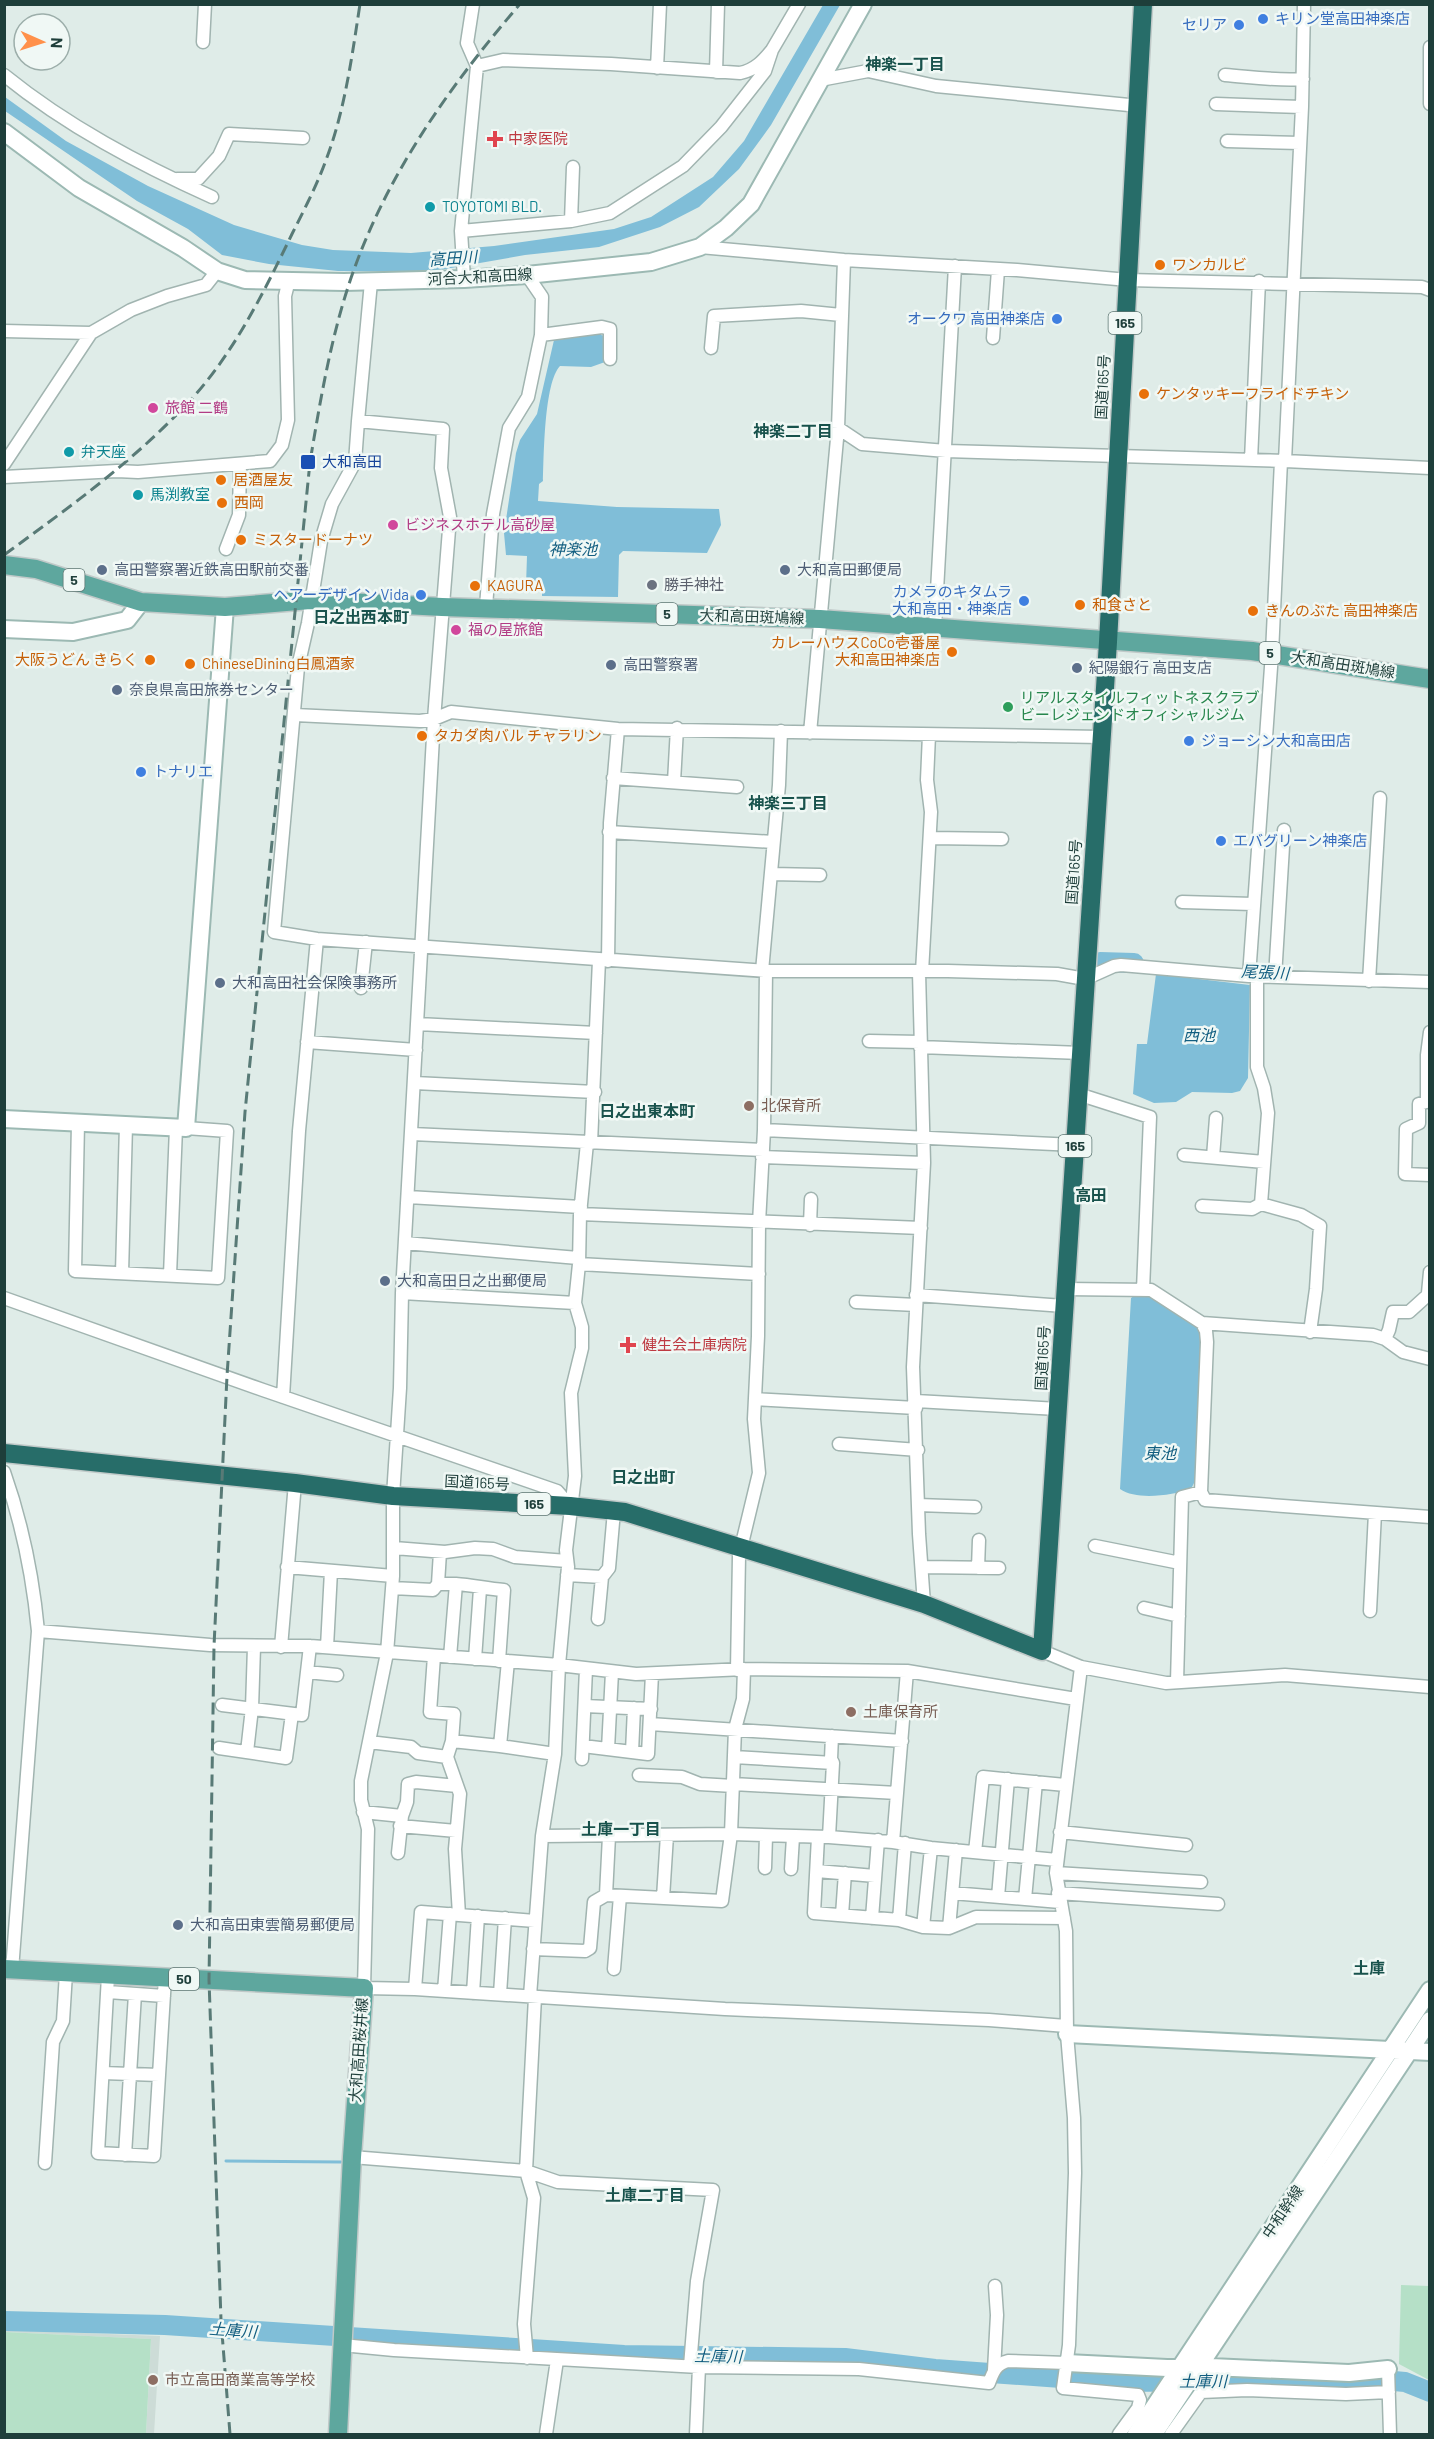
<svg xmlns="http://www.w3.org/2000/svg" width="1434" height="2439" font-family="Barlow,'Noto Sans JP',sans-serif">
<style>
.built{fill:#cddcd7}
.green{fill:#b5e0c7}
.water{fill:#80bed8}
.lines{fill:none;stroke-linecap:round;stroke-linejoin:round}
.stream{stroke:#80bed8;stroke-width:3}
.river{stroke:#80bed8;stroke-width:20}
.street-casing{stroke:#a1b4b0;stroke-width:15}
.secondary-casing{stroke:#9cb9b3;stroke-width:20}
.primary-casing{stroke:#c0c9c8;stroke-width:21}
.highway-casing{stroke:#c0c9c8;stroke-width:21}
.street{stroke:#fff;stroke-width:12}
.secondary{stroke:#fff;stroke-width:16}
.primary{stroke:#5ea79e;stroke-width:18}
.highway{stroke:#276d69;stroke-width:18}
.rail{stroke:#587a76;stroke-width:3;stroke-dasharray:12 6;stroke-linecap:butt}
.shop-dot{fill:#3f7fe0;stroke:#f0f8f5;stroke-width:2}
.health-dot{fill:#e0444e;stroke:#f0f8f5;stroke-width:2}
.culture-dot{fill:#0f9aa8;stroke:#f0f8f5;stroke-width:2}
.food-dot{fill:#e8710a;stroke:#f0f8f5;stroke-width:2}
.hotel-dot{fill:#d1479c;stroke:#f0f8f5;stroke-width:2}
.transit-dot{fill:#1a4fb4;stroke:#f0f8f5;stroke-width:2}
.service-dot{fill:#5c6f8a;stroke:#f0f8f5;stroke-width:2}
.worship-dot{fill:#6b7280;stroke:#f0f8f5;stroke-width:2}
.leisure-dot{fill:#2e9e5b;stroke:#f0f8f5;stroke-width:2}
.education-dot{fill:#8d6e63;stroke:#f0f8f5;stroke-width:2}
.labels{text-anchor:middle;stroke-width:5;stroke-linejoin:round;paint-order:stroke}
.shield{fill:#f0f8f5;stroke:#5d7672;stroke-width:1.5}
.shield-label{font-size:14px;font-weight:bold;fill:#1e3e3a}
.shop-label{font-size:15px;fill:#366cbe;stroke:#f0f8f5;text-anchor:start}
.health-label{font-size:15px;fill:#be3a42;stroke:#f0f8f5;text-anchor:start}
.culture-label{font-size:15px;fill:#0d838f;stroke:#f0f8f5;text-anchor:start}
.food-label{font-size:15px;fill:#c56008;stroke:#f0f8f5;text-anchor:start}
.street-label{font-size:15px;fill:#1e3e3a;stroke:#f0f8f5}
.hotel-label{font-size:15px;fill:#b23c85;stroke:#f0f8f5;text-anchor:start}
.transit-label{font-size:15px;fill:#164399;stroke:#f0f8f5;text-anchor:start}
.service-label{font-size:15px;fill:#4e5e75;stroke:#f0f8f5;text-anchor:start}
.worship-label{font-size:15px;fill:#5b616d;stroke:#f0f8f5;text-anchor:start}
.leisure-label{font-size:15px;fill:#27864d;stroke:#f0f8f5;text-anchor:start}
.education-label{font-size:15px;fill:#785e54;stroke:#f0f8f5;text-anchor:start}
.neighbourhood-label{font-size:16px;font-weight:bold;fill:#18524c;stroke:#f0f8f5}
.water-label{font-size:16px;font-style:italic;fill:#125e80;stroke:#f0f8f5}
</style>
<rect width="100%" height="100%" fill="#dfece8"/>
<path class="built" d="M5,2330L160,2336L154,2434H146L151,2339L5,2332Z"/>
<path class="green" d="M1401,2285L1429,2286V2380L1399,2364Z
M5,2332L151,2339L146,2434H5Z"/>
<path class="water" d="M823,5H840L771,125L739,169L699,207L660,227L599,247L525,255L428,272L338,271L269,264L222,255L188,229L137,201L5,111V97L66,141L148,186L234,225L302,245L333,250L411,253L494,246L614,229L651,217L713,177L744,141Z
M600,331L601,335L605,336V362L591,367L560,366C544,383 544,456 543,481L539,484L538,501L617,507L719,509L721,525L707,553L623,551L619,555L618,597L542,596V586L526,585L527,556L506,555L504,533L516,453L520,440L537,414L554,340L558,336Z
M1156,974L1250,985L1248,1078L1240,1091L1232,1093L1192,1092L1176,1102L1154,1103L1133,1094L1137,1044H1147Z
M1138,1293L1151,1294L1197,1326L1202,1336L1198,1475L1191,1489C1173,1495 1137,1501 1120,1489L1131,1298Z"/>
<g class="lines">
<path class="stream" d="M226,2161L341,2162"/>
<path class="river" d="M1100,962L1134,963
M4,2321L165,2325L624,2355L845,2358L935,2369L1116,2382L1383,2380L1405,2382L1430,2392"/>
<g class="street-casing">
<path id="street" d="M473,4L467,43L477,66
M203,42L205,4
M1430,47V104
M657,68L660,4
M716,72L718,4
M4,75C67,126 139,164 212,197
M1225,75C1251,77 1277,81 1303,79
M820,80L868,71L936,86L1139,106
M1216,104L1302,107
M1227,141L1300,143
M177,179H198L219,156L229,134L303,138
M571,221L573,167
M461,231L571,221L610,213L683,166L721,127L765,71L772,50L799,4
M700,247L844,260L1017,270L1128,280L1422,287L1430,290
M527,275L542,297L541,335
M464,279L461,231L477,66L503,60L611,64L740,73C755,70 763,61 772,50
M4,331L91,333
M993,338L998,270
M711,348L714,316L801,311L841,315
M358,421L371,282
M838,428L862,444L946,451L1285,461L1430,468
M1251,460L1259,281
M1285,461L1302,107L1304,4
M4,464L91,333L131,310L167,296L206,285L217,271
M4,477L117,471L138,472L270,461L282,445L288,420L285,296L289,280
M226,549L239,515L240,465
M486,607L493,514L509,428L528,397L541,335L602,327L610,329V359
M935,627L955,266
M295,715L420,721L434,719L451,712L618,729L1101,737
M810,733L838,428L844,260
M613,778L737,787
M674,782L677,728
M609,832L773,842
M930,838L1002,839
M771,874L820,875
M1182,902L1253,904
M608,961L610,823L618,729
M762,971L779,785L781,731
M919,972L924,1163L913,1367L919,1534L924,1604
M922,972L931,812L927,780L929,735
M1249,976L1272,653L1281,461
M1257,976V1067L1264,1088L1268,1113L1261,1204L1301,1215L1320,1226L1316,1289L1310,1332
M1275,977L1284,830
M1369,981L1380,798
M361,988L366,942
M418,1024L596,1033
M869,1041L920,1042
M307,1042L416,1050
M920,1047L1081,1053
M415,1083L595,1092
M1078,1094L1150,1117L1143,1290
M1430,1101L1419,1104V1123L1406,1129L1405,1174L1430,1175
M1427,1102V1055L1430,1032
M78,1123L75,1271L218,1278L227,1131L186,1128
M764,1130L1075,1145
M412,1134L763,1150
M591,1143L599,960
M1184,1155L1264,1162
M762,1157L924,1163
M1213,1157L1216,1118
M408,1197L581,1207
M1202,1206L1252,1209L1261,1204
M580,1214L921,1228
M810,1225L811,1199
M405,1243L578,1258
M579,1264L759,1274
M122,1273L126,1125
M170,1275L176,1128
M1065,1289L1151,1290L1202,1323L1206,1331L1207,1342L1201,1492L1205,1500L1430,1517
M402,1293L575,1303
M1428,1293L1430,1272
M916,1295L1064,1306
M4,1298L263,1390L557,1491L570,1506
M856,1302L916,1305
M1202,1323L1373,1335L1385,1339L1403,1352L1430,1359
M1385,1339L1389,1330L1393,1312H1409L1430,1293
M283,1397L299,1131L317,939
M755,1399L916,1408
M916,1401L1058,1409
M839,1444L918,1450
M4,1472C22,1523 33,1578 38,1631L12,1970
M918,1505L975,1507
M1095,1546L1180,1563
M394,1548L445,1552L475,1548L493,1549L515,1557L567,1561
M287,1567L393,1576
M922,1567L999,1568
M978,1568L979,1540
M567,1575L602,1577L609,1568L614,1511
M438,1584L440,1552
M392,1588L433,1590L438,1584H456
M1144,1608L1179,1616
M1370,1611L1375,1513
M598,1619L602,1577
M38,1631L210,1645L310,1646L559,1665L636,1674L744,1669L907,1671L1076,1699
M281,1647L295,1483
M327,1647L331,1571
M1042,1651L1081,1667L1166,1683L1285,1675L1430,1687
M434,1656L430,1712L454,1714L452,1741L447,1757L460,1794L455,1849L459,1915
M450,1657L456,1584C473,1585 487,1589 504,1590L499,1661
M475,1659L480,1589
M1081,1667L1056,1873L1066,1931L1067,2034L1074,2118L1075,2173L1069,2345L1063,2388L1138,2395L1140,2400L1138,2408L1119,2434
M737,1670L739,1556L759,1473L754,1419L758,1336L759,1223L764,1130L766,971
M307,1672L337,1675
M1177,1682L1182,1497L1201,1492
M222,1705L302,1715L310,1646
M585,1706L651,1709
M650,1724L902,1741
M452,1741L500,1746L508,1661
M369,1742L411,1747L418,1753L447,1757
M500,1746L555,1754
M583,1746L648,1754L652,1674
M219,1748L286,1758L292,1714
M608,1749L612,1672
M247,1752L252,1708L254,1647
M632,1752L634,1708
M734,1757L833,1763
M582,1759L586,1669
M639,1775L682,1777L700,1784L733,1786
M733,1784L897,1793
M363,1812L402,1816L398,1853
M402,1816L407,1802L408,1784L416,1782L457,1786
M400,1826L456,1831
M1060,1832L1186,1845
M542,1836L731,1834L829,1837L893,1842L931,1848L1057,1860
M818,1837L814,1913L899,1920L923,1927L949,1928L976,1917L1064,1918
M829,1837L833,1763L831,1759L832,1736
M893,1842L907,1671
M975,1852L983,1777L1065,1785
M765,1868L766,1836
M791,1869L793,1837
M817,1871L875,1876
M1056,1873L1201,1882
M952,1893L1060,1902
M1058,1893L1218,1904
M606,1895L609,1836
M998,1897L1008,1779
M663,1898L667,1835
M1025,1899L1036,1782
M842,1915L845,1873
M872,1918L878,1840
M899,1920L905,1843
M923,1927L931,1848
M949,1928L956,1850
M533,1949L585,1951L590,1948L594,1902L606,1895L722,1901L731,1834L735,1729L743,1699L744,1669
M614,1969L620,1896
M108,1976L98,2153L154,2156L165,1978
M415,1989L421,1912L535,1921
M444,1991L450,1914
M108,1992L164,1996
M473,1993L478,1916
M500,1994L505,1918
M530,1996L542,1836L555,1754L559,1665L568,1567L566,1550L575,1476L571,1393L582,1348V1327L575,1303L579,1264L580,1214L587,1143
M1066,2026L989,2020L725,2009L415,1989L364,1988L368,1829L361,1800V1781L387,1653L393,1576V1496L400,1388L402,1293L434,719L450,517L441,468L443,429L358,421L355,462L332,504L321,541L308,623L298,667L274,932L317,939L766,971H948L1057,974L1085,979L1114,966L1121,965L1249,976L1430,982
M103,2073L159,2075
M125,2155L135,1994
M352,2157L526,2171L558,2182L713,2190L697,2281L690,2366
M45,2163L53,2042L63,2021L66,1973
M342,2345L394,2350L699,2367L859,2369L989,2383C993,2372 996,2364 1008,2361L1067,2363
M527,2358L524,2324L534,2198L526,2171L535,1997
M1388,2369L1390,2434
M994,2370L997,2315L995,2286
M546,2434L557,2360
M696,2434L699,2367
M1171,2434L1201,2392L1247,2390L1346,2394L1389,2392"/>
</g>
<g class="secondary-casing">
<path id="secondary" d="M4,132L79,188L183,248L217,271L245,280L344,282L464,279L527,275L651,262L700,247L726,228L751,204L863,4
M4,629L73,632L127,620L141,602
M4,1119L186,1128L225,607
M1067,2034L1430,2052
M1067,2363L1167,2368L1211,2367L1349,2373L1388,2369
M1136,2434L1430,1990
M1154,2434L1430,2020"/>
</g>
<g class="primary-casing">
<path id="primary" d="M4,565L36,569L141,602L225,607L310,600L442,607L820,619L1252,651L1430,679
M4,1969L364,1988L352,2157L338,2434"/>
</g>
<g class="highway-casing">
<path id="highway" d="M4,1453L295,1483L393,1496L570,1506L625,1512L924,1604L1042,1651L1108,642L1143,4"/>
</g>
<use href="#street" class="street"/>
<use href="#secondary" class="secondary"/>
<use href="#primary" class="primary"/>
<use href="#highway" class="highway"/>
<path class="rail" d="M4,555C71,506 130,464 187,404C233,355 263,294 292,234C304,210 317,185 326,160C345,110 352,56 360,4
M230,2434L221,2320L209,1980L214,1646L227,1376L245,1112L310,462C320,402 330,342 349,284C384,178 448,88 520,4"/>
</g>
<g class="shop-dot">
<circle cx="1263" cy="19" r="6"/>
<circle cx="1239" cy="25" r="6"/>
<circle cx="1057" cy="319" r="6"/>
<circle cx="421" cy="595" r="6"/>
<circle cx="1024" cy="601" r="6"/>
<circle cx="1189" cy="741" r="6"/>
<circle cx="141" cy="772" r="6"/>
<circle cx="1221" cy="841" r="6"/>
</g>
<g class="health-dot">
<path d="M492 130h6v6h6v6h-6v6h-6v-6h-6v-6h6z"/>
<path d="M625 1336h6v6h6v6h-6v6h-6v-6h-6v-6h6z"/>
</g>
<g class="culture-dot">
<circle cx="430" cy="207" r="6"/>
<circle cx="69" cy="452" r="6"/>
<circle cx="138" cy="495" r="6"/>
</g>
<g class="food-dot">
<circle cx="1160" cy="265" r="6"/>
<circle cx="1144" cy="394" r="6"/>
<circle cx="221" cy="480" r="6"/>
<circle cx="222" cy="503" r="6"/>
<circle cx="241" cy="540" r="6"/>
<circle cx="475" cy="586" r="6"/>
<circle cx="1080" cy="605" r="6"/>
<circle cx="1253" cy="611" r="6"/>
<circle cx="952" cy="652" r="6"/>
<circle cx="150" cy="660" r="6"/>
<circle cx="190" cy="664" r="6"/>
<circle cx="422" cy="736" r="6"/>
</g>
<g class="hotel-dot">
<circle cx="153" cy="408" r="6"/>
<circle cx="393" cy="525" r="6"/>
<circle cx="456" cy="630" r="6"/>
</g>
<rect class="transit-dot" x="300" y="454" width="16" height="16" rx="3"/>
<g class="service-dot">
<circle cx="102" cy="570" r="6"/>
<circle cx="785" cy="570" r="6"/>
<circle cx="611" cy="665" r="6"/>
<circle cx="1077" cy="668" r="6"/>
<circle cx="117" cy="690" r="6"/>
<circle cx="220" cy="983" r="6"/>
<circle cx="385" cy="1281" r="6"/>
<circle cx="178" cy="1925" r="6"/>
</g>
<circle class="worship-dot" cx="652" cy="585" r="6"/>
<circle class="leisure-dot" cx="1008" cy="707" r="6"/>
<g class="education-dot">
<circle cx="749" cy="1106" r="6"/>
<circle cx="851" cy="1712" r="6"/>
<circle cx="153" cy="2380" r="6"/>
</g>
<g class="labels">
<g class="shield">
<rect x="1108.5" y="312" width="33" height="22" rx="4.5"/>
<rect x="63.5" y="569" width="21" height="22" rx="4.5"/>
<rect x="656.5" y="603" width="21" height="22" rx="4.5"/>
<rect x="1259.5" y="642" width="21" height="22" rx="4.5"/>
<rect x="1058.5" y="1135" width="33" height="22" rx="4.5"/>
<rect x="517.5" y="1493" width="33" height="22" rx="4.5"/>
<rect x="169" y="1968" width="30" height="22" rx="4.5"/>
</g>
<g class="shield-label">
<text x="1125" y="328">165</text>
<text x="74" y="585">5</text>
<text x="667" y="619">5</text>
<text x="1270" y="658">5</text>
<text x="1075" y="1151">165</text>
<text x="534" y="1509">165</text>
<text x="184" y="1984">50</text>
</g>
<g class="shop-label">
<text x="1275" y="24">キリン堂高田神楽店</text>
<text x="1227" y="30" text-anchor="end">セリア</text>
<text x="1045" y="324" text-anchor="end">オークワ 高田神楽店</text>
<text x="1012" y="597" text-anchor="end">カメラのキタムラ<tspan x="1012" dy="17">大和高田・神楽店</tspan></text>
<text x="409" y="600" text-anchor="end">ヘアーデザイン Vida</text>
<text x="1201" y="746">ジョーシン大和高田店</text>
<text x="153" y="777">トナリエ</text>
<text x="1233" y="846">エバグリーン神楽店</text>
</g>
<g class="health-label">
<text x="508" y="144">中家医院</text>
<text x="642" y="1350">健生会土庫病院</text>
</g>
<g class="culture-label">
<text x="442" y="212">TOYOTOMI BLD.</text>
<text x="81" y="457">弁天座</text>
<text x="150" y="500">馬渕教室</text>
</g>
<g class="food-label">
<text x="1172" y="270">ワンカルビ</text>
<text x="1156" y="399">ケンタッキーフライドチキン</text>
<text x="233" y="485">居酒屋友</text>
<text x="234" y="508">西岡</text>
<text x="253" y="545">ミスタードーナツ</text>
<text x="487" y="591">KAGURA</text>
<text x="1092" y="610">和食さと</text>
<text x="1265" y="616">きんのぶた 高田神楽店</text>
<text x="940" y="648" text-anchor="end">カレーハウスCoCo壱番屋<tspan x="940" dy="17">大和高田神楽店</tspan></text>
<text x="138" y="665" text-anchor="end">大阪うどん きらく</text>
<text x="202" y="669">ChineseDining白鳳酒家</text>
<text x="434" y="741">タカダ肉バル チャラリン</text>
</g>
<g class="street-label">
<text transform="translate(480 277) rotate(-3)" y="5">河合大和高田線</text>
<text transform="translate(1103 387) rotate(-87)" y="5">国道165号</text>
<text transform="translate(752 617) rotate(2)" y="5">大和高田斑鳩線</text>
<text transform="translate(1343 665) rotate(9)" y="5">大和高田斑鳩線</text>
<text transform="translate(1074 872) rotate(-86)" y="5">国道165号</text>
<text transform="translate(1043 1358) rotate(-87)" y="5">国道165号</text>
<text transform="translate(477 1483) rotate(3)" y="5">国道165号</text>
<text transform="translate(359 2050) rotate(-86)" y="5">大和高田桜井線</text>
<text transform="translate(1283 2212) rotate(-56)" y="5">中和幹線</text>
</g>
<g class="hotel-label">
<text x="165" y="413">旅館 二鶴</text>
<text x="405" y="530">ビジネスホテル高砂屋</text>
<text x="468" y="635">福の屋旅館</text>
</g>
<g class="transit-label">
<text x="322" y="467">大和高田</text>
</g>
<g class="service-label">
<text x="114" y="575">高田警察署近鉄高田駅前交番</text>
<text x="797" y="575">大和高田郵便局</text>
<text x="623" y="670">高田警察署</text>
<text x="1089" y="673">紀陽銀行 高田支店</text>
<text x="129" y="695">奈良県高田旅券センター</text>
<text x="232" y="988">大和高田社会保険事務所</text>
<text x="397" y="1286">大和高田日之出郵便局</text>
<text x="190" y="1930">大和高田東雲簡易郵便局</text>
</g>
<g class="worship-label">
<text x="664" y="590">勝手神社</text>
</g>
<g class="leisure-label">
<text x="1020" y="703">リアルスタイルフィットネスクラブ<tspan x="1020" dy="17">ビーレジェンドオフィシャルジム</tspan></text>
</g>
<g class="education-label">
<text x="761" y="1111">北保育所</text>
<text x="863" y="1717">土庫保育所</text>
<text x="165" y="2385">市立高田商業高等学校</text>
</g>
<g class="neighbourhood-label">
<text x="905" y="70">神楽一丁目</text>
<text x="793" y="437">神楽二丁目</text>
<text x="361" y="623">日之出西本町</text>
<text x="788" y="809">神楽三丁目</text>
<text x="647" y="1117">日之出東本町</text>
<text x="1091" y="1201">高田</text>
<text x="643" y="1483">日之出町</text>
<text x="621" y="1835">土庫一丁目</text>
<text x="1369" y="1974">土庫</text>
<text x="645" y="2201">土庫二丁目</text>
</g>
<g class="water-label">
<text transform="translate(453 258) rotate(-4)" y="6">高田川</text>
<text x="573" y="555">神楽池</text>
<text transform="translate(1265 972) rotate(3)" y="6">尾張川</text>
<text x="1199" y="1041">西池</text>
<text x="1160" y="1459">東池</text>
<text transform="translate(233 2330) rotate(4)" y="6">土庫川</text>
<text transform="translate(718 2356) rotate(1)" y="6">土庫川</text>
<text x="1203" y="2387">土庫川</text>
</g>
</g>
<rect width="1434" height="2439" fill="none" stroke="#1e3e3a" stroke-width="12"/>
<g transform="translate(42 42) rotate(93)"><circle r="28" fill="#f0f8f5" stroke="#9caeaa" stroke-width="1.5"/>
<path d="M0-4.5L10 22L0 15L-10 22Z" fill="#ff904a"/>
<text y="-9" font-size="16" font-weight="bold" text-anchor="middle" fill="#1e3e3a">N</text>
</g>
</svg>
